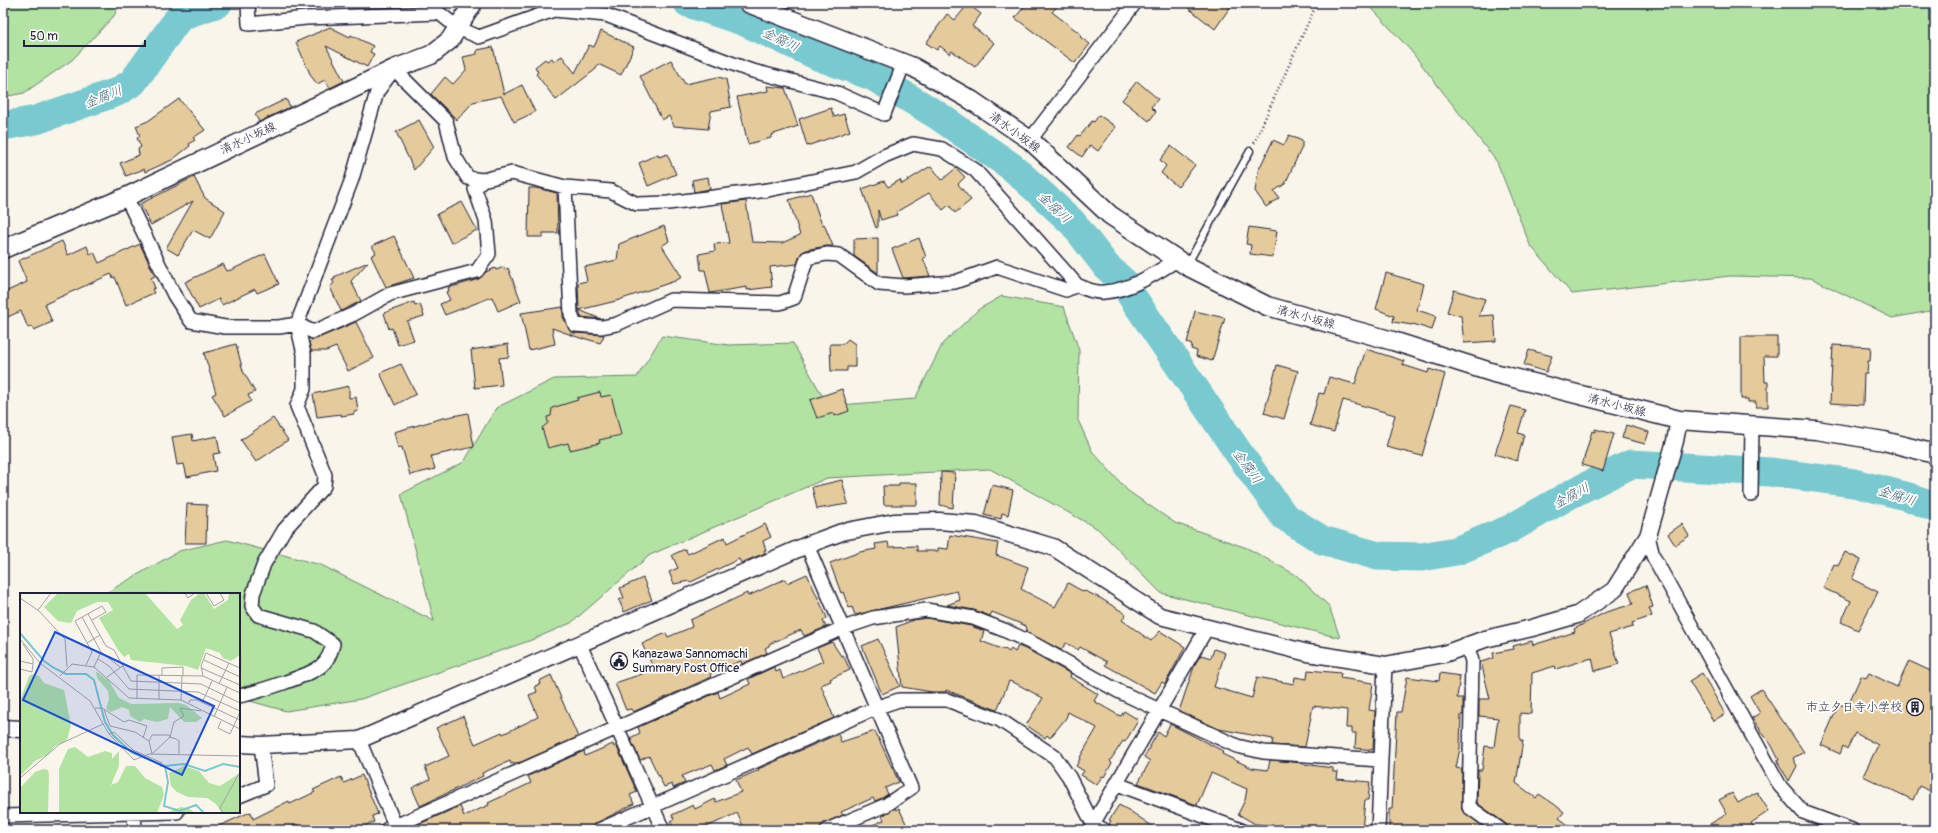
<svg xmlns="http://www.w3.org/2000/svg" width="1938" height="833" font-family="Pangolin,'Klee One',sans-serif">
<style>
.green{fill:#b2e3a3;stroke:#6a826f}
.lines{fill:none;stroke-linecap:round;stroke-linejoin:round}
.stream{stroke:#568694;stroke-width:5}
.river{stroke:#78c9d0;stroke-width:29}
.building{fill:#e5cb9b;stroke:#22223b}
.service-casing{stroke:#22223b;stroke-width:9}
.minor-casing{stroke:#22223b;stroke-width:16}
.tertiary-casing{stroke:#22223b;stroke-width:19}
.secondary-casing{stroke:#22223b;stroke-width:21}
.path{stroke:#22223b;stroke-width:2.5;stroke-dasharray:1 3;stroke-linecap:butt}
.service{stroke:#fff;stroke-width:6}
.minor{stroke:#fff;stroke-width:13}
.tertiary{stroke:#fff;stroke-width:16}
.secondary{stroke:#fff;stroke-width:18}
.labels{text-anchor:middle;stroke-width:3.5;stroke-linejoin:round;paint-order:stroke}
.street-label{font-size:12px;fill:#22223b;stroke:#fff}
.poi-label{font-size:12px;fill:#22223b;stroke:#fff;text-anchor:start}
.water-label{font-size:13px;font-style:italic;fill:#405c6f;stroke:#fff}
.inset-river{fill:none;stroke:#78c9d0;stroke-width:2}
.inset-road{fill:none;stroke:#a4a1a5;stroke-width:1}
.view{fill:#1d4ed8;fill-opacity:0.15;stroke:#1d4ed8;stroke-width:2}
.inset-edge{fill:none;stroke:#22223b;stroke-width:2}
</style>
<rect width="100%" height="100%" fill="#faf5eb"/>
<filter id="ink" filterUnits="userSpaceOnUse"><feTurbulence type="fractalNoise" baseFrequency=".025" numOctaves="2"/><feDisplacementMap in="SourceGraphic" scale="8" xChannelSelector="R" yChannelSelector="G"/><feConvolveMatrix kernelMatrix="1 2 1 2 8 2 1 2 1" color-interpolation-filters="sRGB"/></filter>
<g filter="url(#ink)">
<path class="green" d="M3,3H120L114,16L72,60L24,93L3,97Z
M1367,3H1935V310L1892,318L1811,278L1730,276L1572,294L1530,245L1497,162L1411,51Z
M1002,296L1064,307L1079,350L1078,420L1092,451L1128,491L1175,523L1247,548L1296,575L1329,606L1340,638L1161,593L1098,529L990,469L827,478L650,555L571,623L529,641L361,699L286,711L239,698V594H104L179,551L227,540L321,565L434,621L401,494L464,462L496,408L554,379L637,377L662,336L729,345L793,343L828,406L915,399L943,343L979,309Z"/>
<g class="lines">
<path class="stream" d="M213,4L214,3"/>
<path class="river" d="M688,3L745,22L820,57L874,77L937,115L1012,167L1072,222L1106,266L1127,285L1131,295L1240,455L1284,516L1322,540L1378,556L1421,557L1456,551L1510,529L1571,494L1631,464L1770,472L1854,483L1909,497L1935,508
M3,126L36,120L117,92L133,82L180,16L218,3"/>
</g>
<path class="building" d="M1027,3H1060L1052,12L1082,35L1080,37L1090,44L1075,63L1015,18Z
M1182,3H1233L1215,29Z
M968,4L981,14L972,26L994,43L975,67L952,51L950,54L940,46L937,50L926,43L947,14L955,20Z
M330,27L350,37L351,35L373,46L370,52L374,54L367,67L326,46L344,81L330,88L325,80L317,84L311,76L296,42Z
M601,31L634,47L621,75L598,64L596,69L556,100L536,74L538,72L535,67L545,59L547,61L552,58L554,61L562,56L575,73L589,45L594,47Z
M493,47L504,94L522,85L535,112L514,122L501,96L473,102L457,120L431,94L445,77L453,84L466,70L463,57L477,54V50Z
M671,60L685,84L718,77L726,79L731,107L711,111L708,129L674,126L669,116L662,120L640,76Z
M1137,81L1158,99L1151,107L1156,112L1149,121L1122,100Z
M767,86L785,88L798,126L771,135V138L748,144L737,97L768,91Z
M179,99L205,130L193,138L195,140L189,144L190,146L172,160L145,172L144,169L126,176L120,163L139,155L138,149L141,147L137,138L140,136L136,126L148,121Z
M286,99L290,107L259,122L255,114Z
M831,108L834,117L844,114L850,131L807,146L799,119Z
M1099,115L1116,127L1098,151L1090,145L1082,157L1069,147L1078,135L1080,136L1092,121L1094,122Z
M419,120L434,147L414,170L396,132Z
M1289,135L1302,141V147L1285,184L1274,191L1279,198L1266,207L1255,191L1258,171L1273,140L1284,145Z
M1171,146L1195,165L1178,187L1161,173L1166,166L1160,160Z
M658,154L659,157L667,154L676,174L648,186L639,163Z
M929,167L930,168L932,167L942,180L956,168L965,177L958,184L971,200L955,213L949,205L943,210L929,193L896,212L897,215L881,220L878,210V227L876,228L862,189L884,181L888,187L900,180L902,184Z
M194,177L205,198L225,211L210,239L193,230L178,255L166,248L193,201L151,225L140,204Z
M708,177L710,189L694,192L692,180Z
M529,188H536L557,193L558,233H543V237H528Z
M811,193L822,225L824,224L833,246H826L805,250L800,255L797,264L770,267L772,287L747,290V287L710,293L705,270H701L699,254L715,251L714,244L729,243L722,204L746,201L752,242L782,243L800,235L789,200Z
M462,202L477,230L451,243L437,214Z
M664,226L669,241L662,246L682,277L675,281L616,301L579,310L578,283L587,281L584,267L617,260L619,244Z
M1249,227L1277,231L1273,257L1250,254L1251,245L1246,244Z
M394,236L414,278L386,287L371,256L376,253L372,246Z
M878,238V273L854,256V239Z
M919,238L926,257L923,258L930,276L903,278L892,249Z
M62,241L68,255L87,246L90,254L94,252L99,263L140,244L155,276L151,278L155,288L152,289L154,293L126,305L115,277L113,278L111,274L45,304L52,322L34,330L32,326L28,328L21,311L3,319V293L27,282L18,261Z
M265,254L279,284L257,293L255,289L222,305L219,299L199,309L185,282L223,264L227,271L231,270Z
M368,262L351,281L361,301L341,311L330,287L334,283L332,280L335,279L334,277Z
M504,267L505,270L508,268L521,301L498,311L492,297L445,315L440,304L450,300L446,292L449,291L448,288L479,279L486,272L495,268L496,270Z
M1386,273L1424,284L1417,310L1436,316L1432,330L1413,324L1412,325L1393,322L1394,316L1376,309Z
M1454,290L1485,299L1479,316L1494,315L1496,341L1464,343L1461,316L1447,312Z
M414,302L415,306L420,304L424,316L407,321L414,340L398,345L392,328L389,329L384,313Z
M563,307V317L570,331L574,333L604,335L602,340L600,343L583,338V339L552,328L555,344L529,350L521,313Z
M579,310L601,319L581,317Z
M1195,311L1225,318L1212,361L1196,356L1197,351L1191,349L1192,345L1187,343Z
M356,322L374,358L348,371L336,347L326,351H311L309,342Z
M1741,337H1777V356H1764L1765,382H1768V407H1756V402H1748V399H1741Z
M848,339L855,344V367H847V371H831L830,344H843Z
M236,344L243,371L255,392L248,395L251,401L225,416L212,395L216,393L204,353Z
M508,344L509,357L499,358L502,385L475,388L471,350Z
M1833,345L1871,347L1870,361H1868L1867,374H1864L1863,405L1830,403Z
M1366,349L1404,361L1403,365L1428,373L1429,369L1445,374L1422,456L1386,447L1395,415L1343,400L1334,432L1310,425L1319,393L1324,394L1329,377L1355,384Z
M1529,350L1552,356L1546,372L1524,365Z
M401,364L416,394L395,405L380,373Z
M1277,365L1298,371L1284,419L1264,413Z
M349,386V398L356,397L358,411L354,412V414L341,416V414L317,417L313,394Z
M842,389L849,411L835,416L834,413L817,418L810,400Z
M600,392L601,397L611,395L621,435L599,440L600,443L570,450L568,443L548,448L542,428L548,423L547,417L551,416L552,408L578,400L577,398Z
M1511,406L1525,410L1518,433L1524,435L1517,461L1495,454Z
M468,413L474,447L431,456L435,469L410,475L402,447L398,448L394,432L443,418Z
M273,418L288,440L256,462L241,440Z
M1626,425L1649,432L1645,444L1622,438Z
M1595,429L1614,434L1603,471L1582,465L1592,431L1595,432Z
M192,434L193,441L217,436L220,453L213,454L216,471L187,477L184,464L177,465L172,437Z
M941,472L955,473L953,508L940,505Z
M842,480L848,504L817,509L812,487Z
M899,483H917V505H884L883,486H899Z
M992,485L1013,490L1008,515L1002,513L1001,519L984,515Z
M187,504L207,505L206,543H185Z
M765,524L771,537L763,541L766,550H764L765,553L741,563L739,559L691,582L689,581L674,584L669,572L678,568L672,555L685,549L688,554L725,537L727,543Z
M1682,524L1689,536L1675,545L1668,534Z
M950,535L998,543L996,555L1028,567L1021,589L1055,607L1068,583L1084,592L1085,591L1100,598L1126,614L1122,620L1151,641L1160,631L1185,647L1165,684L1162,682L1155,693L1105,665L1107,662L1080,647L1078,650L1066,643L1061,650L1026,632L1027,629L1026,626L992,612L990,616L974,610L947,605L960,600L957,591L855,615L852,607L849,608L843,592L841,593L830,563L860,552L876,549L875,544L888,542L889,547L917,546V551H938V548L948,549Z
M1845,552L1861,560L1852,579L1878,592L1858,630L1841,622L1851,601L1823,588L1834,564L1838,566Z
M807,574L827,618L823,621L826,627L804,636L801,630L769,644V646L765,648L767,653L742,664L741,661L716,671L710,674L711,677L633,712L631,709L626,710L615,683L642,674L641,672L653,667L642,644L666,633L668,637L692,627L690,620L747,593L748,596L785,579L787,583Z
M643,578L652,600L624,612L619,600L624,598L620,588Z
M1646,585L1653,607L1649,608L1652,616L1632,623L1633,627L1609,634L1619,664L1595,671L1592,658L1556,669L1555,666L1532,673L1531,714L1520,713V740L1523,741L1516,783L1536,798L1539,794L1554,804L1564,812L1559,818L1575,830H1509L1506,824L1477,803L1478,770H1482L1485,746L1494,747L1498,718L1479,716V699H1490L1481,662L1494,658L1493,653L1514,649L1513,646L1532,641L1533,645L1575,632L1574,629L1606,612L1633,604L1629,592Z
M926,618L971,626L984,631L981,641L1004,650L1005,649L1009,652L1011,649L1015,652L1018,646L1030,651L1071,674L1070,677L1098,694L1094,701L1118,715L1121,716L1124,711L1137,719L1138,721L1125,742L1123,741L1110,761L1112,763L1104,777L1102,776L1097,785L1081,775L1084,771L1076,766L1080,759H1079L1097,728L1068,712L1066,718L1050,738L1047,735L1045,738L1026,725L1043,698L1017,684L1009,681L997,710L946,690V692H932L902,687L896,627L913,620Z
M878,639L900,686L882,694L862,646Z
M832,642L841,656L843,655L850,670L830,679L831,681L821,685L834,718L752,754L748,747L724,759L727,765L715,770L712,764L682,776L685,783L673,788L672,784L664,787L649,756L640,760L630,738L640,733L638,727L718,692L720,698L750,684L748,679L774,667L776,672L780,670L783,679L823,661L817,648Z
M1214,649L1225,653L1214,687L1252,698L1257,677L1294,684L1295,677L1307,679L1308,670L1341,673L1340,678L1373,683L1369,710L1375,711L1373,750L1355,748L1356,733H1352V728H1346L1347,710L1313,706L1305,747L1272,745L1273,739L1219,729L1179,711L1195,664L1201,655L1211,658Z
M1909,661L1935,673V793L1919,786L1913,800L1863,776L1878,745L1855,733L1847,749L1843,746L1840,754L1821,745L1839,704L1847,707L1861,676L1866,678L1869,673L1897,687Z
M1440,673L1460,676L1457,698H1463V715H1461L1460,748L1456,768L1462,769V810L1487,830L1389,828V809H1392L1397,712H1401L1407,677L1439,681Z
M1702,673L1725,714L1713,721L1689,681Z
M551,675L578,737L521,762L511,764L510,761L482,773L483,776L420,806L412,788L430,779L425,767L449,756L436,728L463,716L475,744L502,732L503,734L538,717L529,695L537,692L535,686L540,684L539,681Z
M1761,689L1804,752L1793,758L1797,766L1789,781L1777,761L1779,760L1772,746L1752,718L1760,713L1750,696Z
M1170,724L1223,751L1222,754L1252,768L1268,770L1270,760L1303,763V764L1333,768V772H1338L1337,779L1370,782L1368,800H1365L1362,830H1274V826L1255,824L1238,814L1245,800L1247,789L1211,773L1197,805L1138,783L1150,761L1144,757L1158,732L1164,736Z
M875,731L899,782L885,788L888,794L882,798L875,801L873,798L841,812L843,815L824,823L819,830H745L737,813L700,830H674L670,821L674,819L672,815L693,805L695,809L715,799L716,802L741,792L736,780L759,770L758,769L838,734L841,742Z
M613,744L614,747L616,745L637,792L630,795L634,804L596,823L591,830H406L460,806L464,816L489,805L488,803L531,783L528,776L584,751L585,756Z
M362,775L378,814L372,816L374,822L364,826L365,830H299L297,824L284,830H210L248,813L251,812L253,819L289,801L290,804L315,792L313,790L341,777L344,783Z
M1757,792L1769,811L1751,823L1755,830H1700L1727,814L1719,800L1732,793L1738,803Z
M1119,805L1130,811L1158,830H1117L1109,824L1111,821L1109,820Z
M895,808L896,810L899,808L909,830H861L884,820L882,816Z"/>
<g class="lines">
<g class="service-casing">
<path id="service" d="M1187,265L1250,151"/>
</g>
<g class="minor-casing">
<path id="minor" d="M248,3L249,24L306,18L439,13L458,28L479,37L554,10L606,15L749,70L837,93L884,114L902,68L913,67
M1030,140L1135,3
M565,187L571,314L575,325L602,327L617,324L671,300L780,303L794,298L807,258L827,254L839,255L879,284L904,286L955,282L997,267L1066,290L1077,285
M126,197L174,295L191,321L225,327H279L297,324L313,332L354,314L390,294L477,271L489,254L486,221L475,189L482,180
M1751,495L1752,426
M1648,536L1653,556L1780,786L1803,812L1852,830
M807,545L911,788L886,805L827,830
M580,645L663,830
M1467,645L1472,661L1469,807L1501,830
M239,696C254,693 312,675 321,666C328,660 331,653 333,644L314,631L258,615L252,606L253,594L264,564L284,530L324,486L325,475L297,406L304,389V354L297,324L352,179L377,92L394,69L446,121L455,157L468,178L482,180L512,173L565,187L611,191L637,204L668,203L768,190L856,172L884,156L913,144L942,149L975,170L1077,285C1085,289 1094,293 1104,292C1131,290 1154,274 1177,260
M359,740L397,830
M1117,784L1241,830
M239,796L266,785L261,745
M134,814L135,830
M3,816L177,812
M1093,824L1207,628
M386,830L843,628L873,618L926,610L973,618L1004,630L1034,644L1118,691L1237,746L1263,752L1380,760
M599,830L878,707L899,700H947L1000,720L1055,757L1069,777L1093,824L1104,830
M1378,830L1385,665"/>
</g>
<g class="tertiary-casing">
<path id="tertiary" d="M3,728L21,729
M239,744L261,745L359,740L807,545L842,532L894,522L939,521L976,524L1053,547L1160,616L1308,653L1385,665L1444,654L1485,639L1532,628L1577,615L1614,590L1648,536L1675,441L1679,420"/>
</g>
<g class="secondary-casing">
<path id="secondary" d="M748,3L913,67L971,100L1030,140L1110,215L1187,266L1267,306L1393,341L1494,373L1679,420L1816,430L1884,441L1935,454
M3,249L126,197L394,69L431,55L450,40L473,3"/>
</g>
<path class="path" d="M1254,143L1317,3"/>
<use href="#service" class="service"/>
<use href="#minor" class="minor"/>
<use href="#tertiary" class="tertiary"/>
<use href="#secondary" class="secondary"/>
</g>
</g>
<defs>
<g id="civic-ring" transform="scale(0.9)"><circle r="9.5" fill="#fff" stroke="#22223b" stroke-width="1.5"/><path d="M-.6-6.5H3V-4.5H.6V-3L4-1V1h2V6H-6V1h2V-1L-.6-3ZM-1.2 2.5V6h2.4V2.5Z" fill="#22223b"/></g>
<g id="building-ring" transform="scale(0.9)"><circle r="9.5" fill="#fff" stroke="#22223b" stroke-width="1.5"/><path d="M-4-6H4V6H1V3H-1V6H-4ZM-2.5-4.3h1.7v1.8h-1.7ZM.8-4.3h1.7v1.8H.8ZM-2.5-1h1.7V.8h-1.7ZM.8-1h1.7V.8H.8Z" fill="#22223b"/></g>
</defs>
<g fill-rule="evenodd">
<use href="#civic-ring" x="619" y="661"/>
<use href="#building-ring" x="1915" y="707"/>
</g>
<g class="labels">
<g class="street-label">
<text transform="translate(1015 132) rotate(36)" y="4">清水小坂線</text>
<text transform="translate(248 138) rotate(-25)" y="4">清水小坂線</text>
<text transform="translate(1306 317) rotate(15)" y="4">清水小坂線</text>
<text transform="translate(1617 405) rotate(14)" y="4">清水小坂線</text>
</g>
<g class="poi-label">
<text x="632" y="658">Kanazawa Sannomachi<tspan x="632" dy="14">Summary Post Office</tspan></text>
<text x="1902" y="711" text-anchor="end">市立夕日寺小学校</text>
</g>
<g class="water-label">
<text transform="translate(781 39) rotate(25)" y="5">金腐川</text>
<text transform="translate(103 96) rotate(-22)" y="5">金腐川</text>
<text transform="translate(1055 207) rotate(43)" y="5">金腐川</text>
<text transform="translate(1248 466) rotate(54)" y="5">金腐川</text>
<text transform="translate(1571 495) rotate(-28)" y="5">金腐川</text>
<text transform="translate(1897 495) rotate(17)" y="5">金腐川</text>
</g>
</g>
<g transform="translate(20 593)">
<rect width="220" height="220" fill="#faf5eb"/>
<path d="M38,0H125L157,36L163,32L160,27L171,7L180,0H184L194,16L208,7L209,0H220V62L211,68L203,65L200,60L186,55L178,77L166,73L111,67L109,61L104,64L98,57L79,25L93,17L88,9H77L57,18L51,30L38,28L24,14ZM76,78L89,88L99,105L112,111L159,110L166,112L182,125L176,129H164L150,114L148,126L137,129L124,126L120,129L110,123L109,117L102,114L91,119L86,116L89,106L88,98L77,85ZM12,81L19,83L24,90L44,97L51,132L47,147L34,154L29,161L15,168L0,183V108L9,83ZM55,154L68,164L85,158L92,160V166L99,158V173L91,192L98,189L106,173H115L125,185L142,194L144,202L137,220H39V176L48,156ZM164,173L179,178L189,190L200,193L220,180V220H202L196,211L187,205L168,204L157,199L151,193L149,180ZM23,176L28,177L29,182L28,220H0V195L15,179ZM161,214L168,215L175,220H146Z" fill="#b2e3a3"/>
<path class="inset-river" d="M0,40L24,68L34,75L46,81H66L74,87L85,129L93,142L112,160L145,173L164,171L185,178L203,171L220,174M145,173L148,189L144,213L160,218L176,212L184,220"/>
<path class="inset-road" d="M165,0L168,5L175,0M186,0L194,13L204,7L200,0M0,5L19,18L45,46L47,74M18,17L31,0M68,21L86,53L94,57L111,88L181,91L220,110M62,24L81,59L74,74M0,46L20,70L70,108L89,141L114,167L129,161L220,163M67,50L80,42M81,59L100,74M78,66L89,73L109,96L178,99L220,118M184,67L220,84M0,68L13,71M66,72L72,59L55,28L82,13L86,19L72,27M181,75L220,92M0,76L12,79L13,71V66L3,51M142,82V75L163,74V83M40,83L52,71L74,74L109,105L161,107L220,136M183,83L181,73L186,60L220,75M87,84L104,72M199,91L209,70M117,106V82H120L183,83L220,100M139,107V82M161,107L162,83M169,110L170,107H177L220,127M182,110L192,88M75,115H82L104,129L109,127L127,133L123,145M84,117L90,133L115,139L129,148M194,124L207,94M201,128L198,135L210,141L220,119M89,141L94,139L113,157L142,170L141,174M159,161V148L156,146L150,144L149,142H132L129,148L132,161L150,144L154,129L164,123L160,115L181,118M0,185L40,151L83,131M203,220L200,215L220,179"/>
<path class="view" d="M35,39L194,113L162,182L3,107Z"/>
<rect width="220" height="220" class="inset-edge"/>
</g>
<rect width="1938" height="833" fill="none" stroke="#fff" stroke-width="16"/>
<rect x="8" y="8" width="1922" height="817" fill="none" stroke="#22223b" stroke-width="1.5" filter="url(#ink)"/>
<path d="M24 40v6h121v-6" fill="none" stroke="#22223b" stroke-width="2"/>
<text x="30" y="40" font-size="12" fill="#22223b" stroke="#ffffff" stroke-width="3" paint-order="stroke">50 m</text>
</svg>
